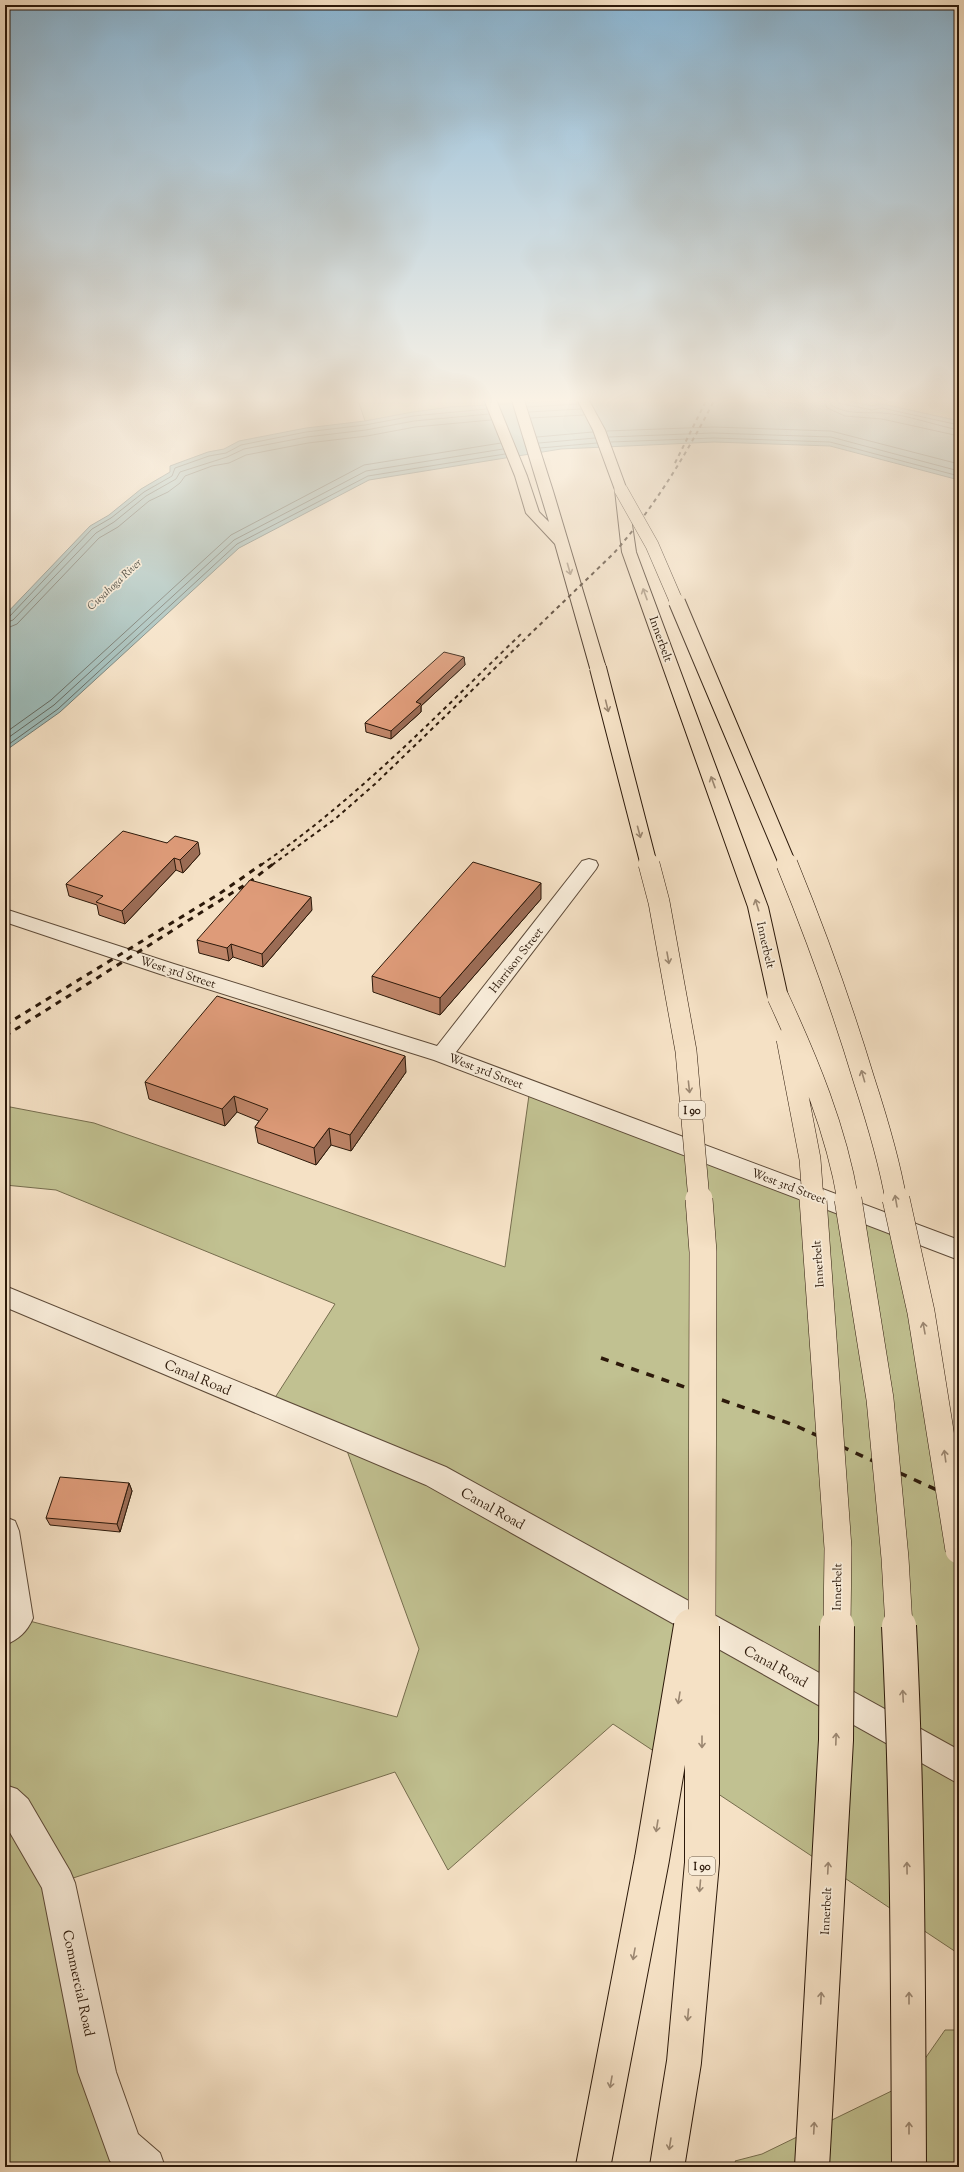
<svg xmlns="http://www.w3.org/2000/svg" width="964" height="2172" font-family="'Sorts Mill Goudy',serif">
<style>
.green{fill:#c1c191;stroke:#766d4e}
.water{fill:#9dbcba;stroke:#707b74}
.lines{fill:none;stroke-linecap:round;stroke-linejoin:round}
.shore{stroke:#646a62;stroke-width:1}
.minor-casing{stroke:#5e4b39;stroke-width:2}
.highway-casing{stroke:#2c190a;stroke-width:2}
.minor{fill:#f8ecd9;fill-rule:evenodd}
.highway{fill:#f5e1c5;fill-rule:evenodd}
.rail-far2{stroke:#2c190a;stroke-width:2;stroke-dasharray:4 4;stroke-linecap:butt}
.rail-far1{stroke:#2c190a;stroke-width:3;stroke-dasharray:6 6;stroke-linecap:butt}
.rail{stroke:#2c190a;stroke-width:3.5;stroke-dasharray:8 8;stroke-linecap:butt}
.highway-bridge-far4-casing{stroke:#2c190a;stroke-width:14;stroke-linecap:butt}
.highway-bridge-far3-casing{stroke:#2c190a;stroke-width:18;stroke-linecap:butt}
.highway-bridge-far2-casing{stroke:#2c190a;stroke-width:22;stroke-linecap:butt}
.highway-bridge-far1-casing{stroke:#2c190a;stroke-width:28;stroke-linecap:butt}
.highway-bridge-casing{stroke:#2c190a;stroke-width:36;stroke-linecap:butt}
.highway-bridge-far4{stroke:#f5e1c5;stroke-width:13}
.highway-bridge-far3{stroke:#f5e1c5;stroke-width:16}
.highway-bridge-far2{stroke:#f5e1c5;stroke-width:21}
.highway-bridge-far1{stroke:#f5e1c5;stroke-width:27}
.highway-bridge{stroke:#f5e1c5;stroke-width:34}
.wall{fill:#bf8568;stroke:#2c190a}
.shaded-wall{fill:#9b6c55;stroke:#2c190a}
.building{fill:#de9b79;stroke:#2c190a}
.oneway{stroke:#9b8771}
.labels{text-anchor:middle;stroke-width:3.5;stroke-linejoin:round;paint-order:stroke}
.far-water-label{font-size:11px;font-style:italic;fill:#545248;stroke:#f8ecd9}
.shield{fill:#f8ecd9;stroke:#695848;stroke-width:1}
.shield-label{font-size:11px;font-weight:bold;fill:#2c190a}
.street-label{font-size:12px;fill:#2c190a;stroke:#f8ecd9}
.near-street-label{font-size:14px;fill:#2c190a;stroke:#f8ecd9}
</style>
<rect width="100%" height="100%" fill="#f5e1c5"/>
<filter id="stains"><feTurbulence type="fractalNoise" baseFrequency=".005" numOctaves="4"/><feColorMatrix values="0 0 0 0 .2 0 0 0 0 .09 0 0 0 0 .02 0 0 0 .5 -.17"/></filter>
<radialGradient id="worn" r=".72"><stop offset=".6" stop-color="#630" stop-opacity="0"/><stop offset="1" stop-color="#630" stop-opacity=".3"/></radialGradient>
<path class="green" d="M357,397H517L519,402L566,397H651L451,407L365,421Z
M781,397H959V421L882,404L872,406L838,399Z
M530,1088L901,1228L959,1500V1954L613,1724L448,1870L395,1772L58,1883L90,2037L146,2167H5V1531L18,1618L397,1717L419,1649L342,1437L269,1407L335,1304L56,1190L5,1185V1106L94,1123L505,1267Z
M945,2030H959V2075L955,2072L959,2088V2167H738L735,2161L762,2154L908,2083Z"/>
<path class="water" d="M632,397L838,399L872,406L882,404L959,421V480L830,446L714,442L561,449L369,480L239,548L60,712L5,751V615L90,526L109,515L141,489L170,472V466L208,452L224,449L239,441L306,428L365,421L413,412L451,407Z"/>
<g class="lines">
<path class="shore" d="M823,397L827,408L845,416L882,419L959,436
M829,397L831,405C847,415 865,412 883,413C908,415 934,425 959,430
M834,397L838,403L872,410L882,408L959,425
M527,407L579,404
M529,412L581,409
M531,418L584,415
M607,431L713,427L831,431L959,464
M537,437L593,432
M609,437L713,433L831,437L959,471
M611,442L714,438L830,442L959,476
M539,443L595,438
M540,448L597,443
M5,618L10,616L92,529L111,518L144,492L172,476L175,468L209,456L226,453L241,445L306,432L365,425L413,416L487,409
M5,623L13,620L96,533L114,522L146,496L176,479L180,472L227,457L244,449L307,437L366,430L414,421L489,414
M5,629L17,624L99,538L118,527L149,501L168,492L180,483L185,476L212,466L229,463L246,455L308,443L367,436L415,427L491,420
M5,733L51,700L231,535L364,465L501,443
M5,740L54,705L234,540L366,471L503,449
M5,747L58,709L237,544L368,476L505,454"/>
<g class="minor-casing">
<path id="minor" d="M589,859L596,861L598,865L596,869L456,1052L959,1240V1260L434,1060L160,974L5,922V909L174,964L437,1046L582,861Z
M5,1286L446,1467L959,1750V1784L426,1485L5,1307Z
M5,1517L15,1521L19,1531L33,1618C27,1632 19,1639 5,1645Z
M5,1785L17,1789L28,1799L70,1871L75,1883L116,2072L138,2134L160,2153L165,2167H117L110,2161L78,2072L42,1888L5,1824Z"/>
</g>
<g class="highway-casing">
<path id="highway" d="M483,397H495L527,476L539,512L549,522L511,397H523L553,491L606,668L604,671H592L590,668L555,544L526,513L515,476Z
M576,397H587L605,430L627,490L636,552L768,907L788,997L785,1002L778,1004L771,1002L768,997L748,907L622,552L615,490L593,430Z"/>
</g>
<use href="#minor" class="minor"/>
<use href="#highway" class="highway"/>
<path class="rail-far2" d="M675,463L708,397
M261,865C357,799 438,714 522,633
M272,865L335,819L375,784L614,553C656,505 687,453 716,397"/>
<path class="rail-far1" d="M5,1025L219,894L262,864
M5,1036L251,881L273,864"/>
<path class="rail" d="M601,1358L794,1425L959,1500"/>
<g class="highway-bridge-far4-casing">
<path id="highway-bridge-far4" d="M621,490L652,545L677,603"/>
</g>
<g class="highway-bridge-far3-casing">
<path id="highway-bridge-far3" d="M677,602L788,865
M598,668L649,865"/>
</g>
<g class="highway-bridge-far2-casing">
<path id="highway-bridge-far2" d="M649,864L659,902L686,1051L699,1200
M787,864C816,935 842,1007 864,1080C877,1120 889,1159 896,1200
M778,997C808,1062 836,1129 848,1200
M787,1039L810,1159L813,1200"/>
</g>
<g class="highway-bridge-far1-casing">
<path id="highway-bridge-far1" d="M699,1199L703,1252L702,1627
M813,1199L838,1548L837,1627
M848,1199L880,1399L895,1558L899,1627
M896,1199L921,1312L959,1550
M691,1627V1625"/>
</g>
<g class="highway-bridge-casing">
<path id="highway-bridge" d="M899,1626C908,1806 908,1987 909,2167
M593,2167L652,1859L691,1626
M667,2167L684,2062L702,1863V1626
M812,2167L836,1740L837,1626"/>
</g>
<use href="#highway-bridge-far4" class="highway-bridge-far4"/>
<use href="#highway-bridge-far3" class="highway-bridge-far3"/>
<use href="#highway-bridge-far2" class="highway-bridge-far2"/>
<use href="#highway-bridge-far1" class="highway-bridge-far1"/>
<use href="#highway-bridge" class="highway-bridge"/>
</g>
<path class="wall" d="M464,657L465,665L421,706V712L391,739L366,732L365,723Z
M167,843L200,854L183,873L176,870L125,924L99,915L97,905L69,896L66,884Z
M541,899L440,1015L373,992L372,976Z
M312,910L263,967L233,957L229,961L199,953L197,940Z
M406,1072L351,1151L331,1145L316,1165L258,1143L255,1127L259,1121L237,1112L225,1126L149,1099L145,1082Z
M129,1483L132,1491L120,1532L50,1525L46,1518Z"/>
<path class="shaded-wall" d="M464,657L465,665L421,706V712L391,739V731L416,702Z
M198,842L200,854L183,873L180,860Z
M174,858L176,870L125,924L122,911Z
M541,883V899L440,1015V998Z
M311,897L312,910L263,967L262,954Z
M231,944L233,957L229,961L227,948Z
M405,1056L406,1072L351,1151L350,1135Z
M234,1096L237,1112L225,1126L222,1109Z
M329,1128L331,1145L316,1165L314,1148Z
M129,1483L132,1491L120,1532L117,1524Z"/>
<path class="building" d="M444,652L464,657L416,702L421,704L391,731L365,723Z
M123,831L167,843L175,836L198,842L180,860L174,858L122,911L96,902L103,896L66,884Z
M473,862L541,883L440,998L372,976Z
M250,880L311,897L262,954L231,944L227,948L197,940Z
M217,996L405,1056L350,1135L329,1128L314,1148L255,1127L268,1109L234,1096L222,1109L145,1082Z
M60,1477L129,1483L117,1524L46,1518Z"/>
<defs><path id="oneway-shaft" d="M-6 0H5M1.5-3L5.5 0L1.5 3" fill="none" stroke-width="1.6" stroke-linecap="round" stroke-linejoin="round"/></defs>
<g class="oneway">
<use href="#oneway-shaft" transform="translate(569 569) rotate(74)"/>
<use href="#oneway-shaft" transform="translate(645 594) rotate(-110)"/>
<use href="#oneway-shaft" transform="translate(607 706) rotate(76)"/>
<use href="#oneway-shaft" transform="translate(713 782) rotate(-110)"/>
<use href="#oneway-shaft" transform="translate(639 832) rotate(75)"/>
<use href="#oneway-shaft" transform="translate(757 905) rotate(-107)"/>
<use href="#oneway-shaft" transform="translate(668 958) rotate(80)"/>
<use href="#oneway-shaft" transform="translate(863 1076) rotate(-106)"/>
<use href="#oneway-shaft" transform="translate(689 1087) rotate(84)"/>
<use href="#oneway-shaft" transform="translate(896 1201) rotate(-100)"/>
<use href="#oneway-shaft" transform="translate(924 1328) rotate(-100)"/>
<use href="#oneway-shaft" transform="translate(945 1456) rotate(-98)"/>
<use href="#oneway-shaft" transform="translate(903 1696) rotate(-93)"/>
<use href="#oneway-shaft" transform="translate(679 1698) rotate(99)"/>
<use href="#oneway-shaft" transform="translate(836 1739) rotate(-88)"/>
<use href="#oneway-shaft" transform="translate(702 1742) rotate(90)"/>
<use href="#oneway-shaft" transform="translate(657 1826) rotate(99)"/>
<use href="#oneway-shaft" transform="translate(828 1868) rotate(-87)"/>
<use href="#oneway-shaft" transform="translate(907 1868) rotate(-91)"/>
<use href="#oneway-shaft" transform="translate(700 1886) rotate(95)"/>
<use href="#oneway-shaft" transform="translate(634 1954) rotate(100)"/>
<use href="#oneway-shaft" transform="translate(821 1998) rotate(-87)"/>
<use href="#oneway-shaft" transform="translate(909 1998) rotate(-90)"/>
<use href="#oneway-shaft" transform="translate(688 2015) rotate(95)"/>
<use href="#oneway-shaft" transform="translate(611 2082) rotate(100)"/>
<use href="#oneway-shaft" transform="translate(814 2128) rotate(-87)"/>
<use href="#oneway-shaft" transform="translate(909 2128) rotate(-90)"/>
<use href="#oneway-shaft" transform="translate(670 2144) rotate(99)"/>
</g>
<linearGradient id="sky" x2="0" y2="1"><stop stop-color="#8ab7d6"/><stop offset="0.57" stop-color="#faf2e5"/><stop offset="1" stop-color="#faf2e5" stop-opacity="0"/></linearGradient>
<rect width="964" height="702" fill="url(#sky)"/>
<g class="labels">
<g class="far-water-label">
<text transform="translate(114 584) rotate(-43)" y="4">Cuyahoga River</text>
</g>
<g class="shield">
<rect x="679" y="1101" width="26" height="18" rx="3"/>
<rect x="689" y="1857" width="26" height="18" rx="3"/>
</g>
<g class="shield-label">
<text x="692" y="1114">I 90</text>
<text x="702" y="1870">I 90</text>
</g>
<g class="street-label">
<text transform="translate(661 639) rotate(70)" y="4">Innerbelt</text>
<text transform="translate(766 945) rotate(77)" y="4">Innerbelt</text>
<text transform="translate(516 960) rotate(-52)" y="4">Harrison Street</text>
<text transform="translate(178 972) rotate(18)" y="4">West 3rd Street</text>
<text transform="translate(486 1071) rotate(21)" y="4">West 3rd Street</text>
<text transform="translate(789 1186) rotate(21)" y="4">West 3rd Street</text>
<text transform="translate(818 1264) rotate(-94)" y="4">Innerbelt</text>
<text transform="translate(837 1587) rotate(-89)" y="4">Innerbelt</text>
<text transform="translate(826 1911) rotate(-87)" y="4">Innerbelt</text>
</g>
<g class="near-street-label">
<text transform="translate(198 1377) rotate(23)" y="5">Canal Road</text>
<text transform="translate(493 1508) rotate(29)" y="5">Canal Road</text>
<text transform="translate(776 1666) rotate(29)" y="5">Canal Road</text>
<text transform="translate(79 1983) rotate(78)" y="5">Commercial Road</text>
</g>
</g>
<rect width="964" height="2172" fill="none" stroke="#f5e1c5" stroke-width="20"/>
<rect x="6" y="6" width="952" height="2160" fill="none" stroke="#2c190a" stroke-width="2"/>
<rect x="10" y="10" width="944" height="2152" fill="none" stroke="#2c190a"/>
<rect width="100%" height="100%" filter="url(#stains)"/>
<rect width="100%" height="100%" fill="url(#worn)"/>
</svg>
